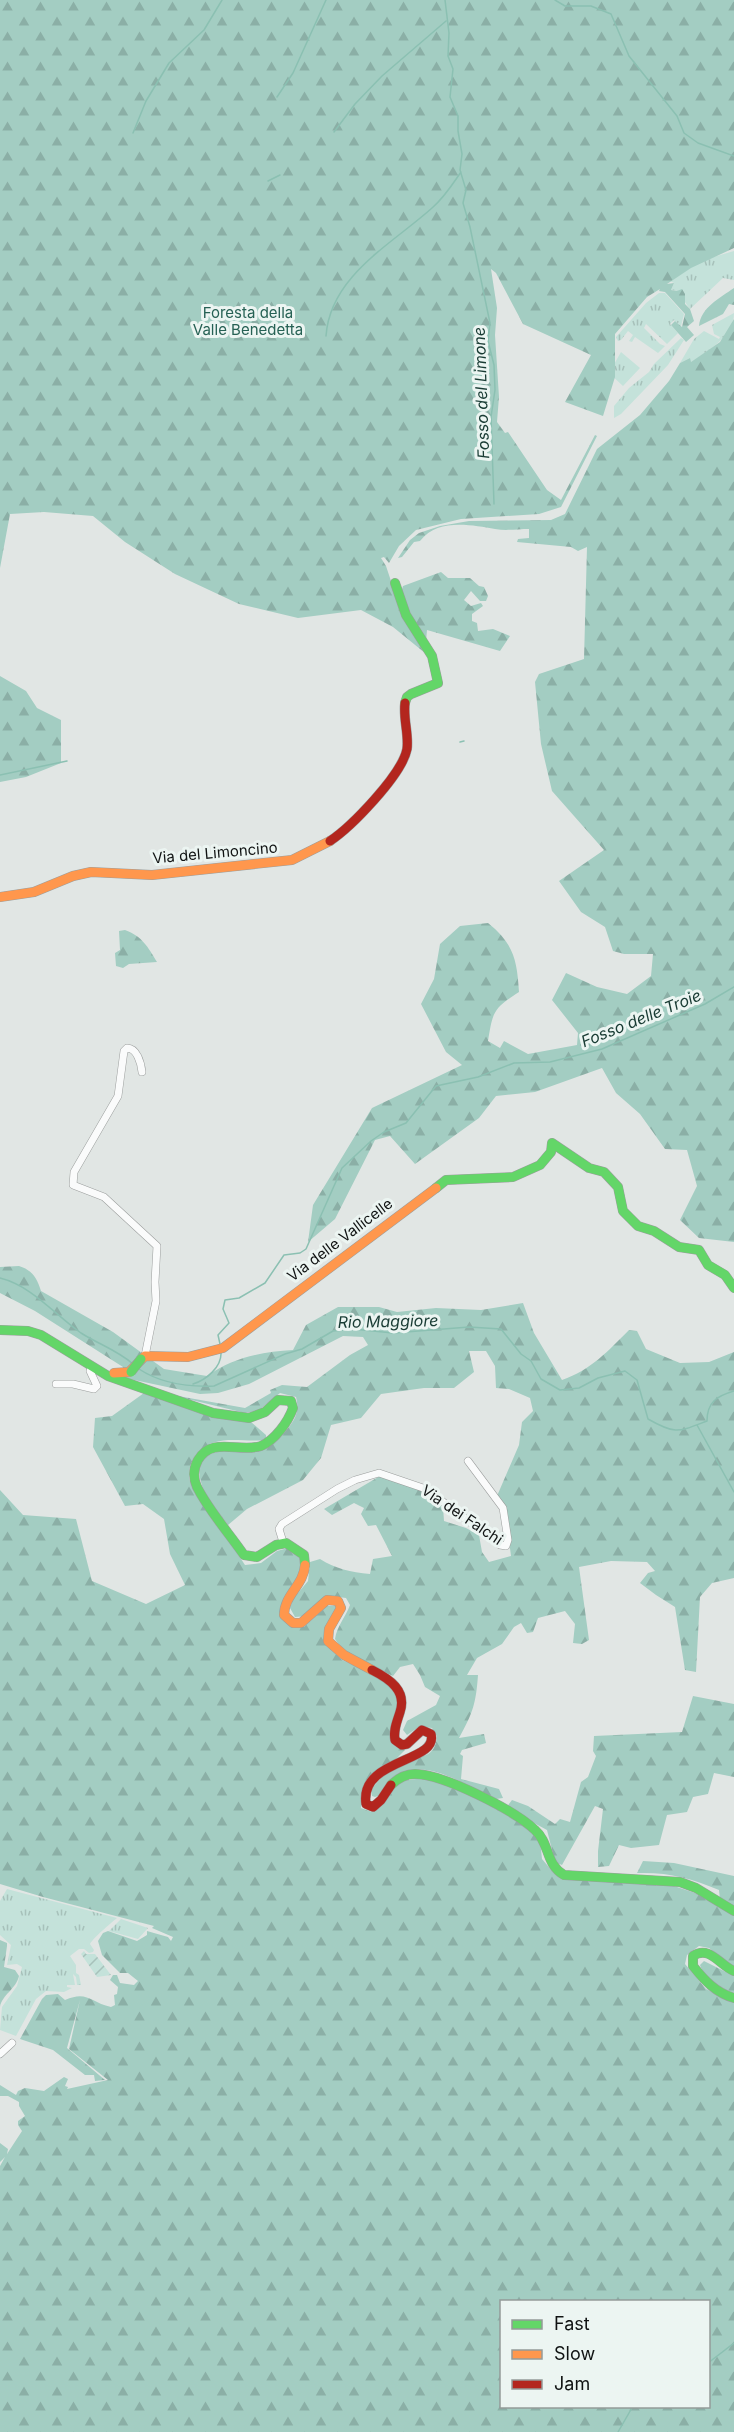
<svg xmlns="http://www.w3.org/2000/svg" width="734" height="2432" font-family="Inter,sans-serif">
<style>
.grass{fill:url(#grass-tufts)}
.forest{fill:url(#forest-firs);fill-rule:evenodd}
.garden{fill:url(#garden-furrows)}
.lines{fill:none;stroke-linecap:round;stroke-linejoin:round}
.stream{stroke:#8bc0b2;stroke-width:1.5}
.street-casing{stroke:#9b9e9d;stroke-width:8}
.fast-casing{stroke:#9b9e9d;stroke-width:10}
.slow-casing{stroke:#9b9e9d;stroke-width:10}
.jam-casing{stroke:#9b9e9d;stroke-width:10}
.street{stroke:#fafbfb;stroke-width:7}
.fast{stroke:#63d668;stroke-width:9}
.slow{stroke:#ff974d;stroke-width:9}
.jam{stroke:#b3261e;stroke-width:9}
.fast-bridge-casing{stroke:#9b9e9d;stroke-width:10;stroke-linecap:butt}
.fast-bridge{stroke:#63d668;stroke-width:9}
.labels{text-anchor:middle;stroke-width:6;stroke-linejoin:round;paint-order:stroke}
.park-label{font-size:15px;fill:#266154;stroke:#ecf5f2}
.street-label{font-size:15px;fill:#101313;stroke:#ecf5f2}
.water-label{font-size:16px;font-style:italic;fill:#193c34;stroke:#ecf5f2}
</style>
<defs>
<pattern id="grass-tufts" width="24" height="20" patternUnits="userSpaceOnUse" patternTransform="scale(1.5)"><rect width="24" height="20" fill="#c4e2da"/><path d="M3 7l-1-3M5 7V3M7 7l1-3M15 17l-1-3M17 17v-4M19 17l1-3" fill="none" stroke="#a7c1ba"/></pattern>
<pattern id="forest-firs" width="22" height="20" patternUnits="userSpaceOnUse" patternTransform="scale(1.5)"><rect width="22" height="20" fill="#a3cdc2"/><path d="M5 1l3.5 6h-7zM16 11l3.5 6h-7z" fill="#8bafa6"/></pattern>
<pattern id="garden-furrows" width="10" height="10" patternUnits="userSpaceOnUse" patternTransform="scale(1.5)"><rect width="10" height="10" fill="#c4e2da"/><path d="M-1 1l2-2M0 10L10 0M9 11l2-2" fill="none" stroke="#a7c1ba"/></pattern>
</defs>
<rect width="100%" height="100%" fill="#e1e6e4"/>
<path class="grass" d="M734,251V280L723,278L690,309L677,291L671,290L674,283L668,280L703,260Z
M659,293H665L684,314L681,326L674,320L670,324L678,333L667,344L646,324L644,328L660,344L665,346L658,353L635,337L632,342L629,341L633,335L628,331L621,340L618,341L616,337L646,303Z
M734,313C734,337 707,351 690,363V358L680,363L694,339L704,331L719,339L720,337L714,334L712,325Z
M681,338L684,340L668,365L621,414L614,418V406L629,388L649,372L654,364Z
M621,352L640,368L623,386L609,373Z
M7,1889L117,1918C110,1924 93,1938 90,1944L94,1950L93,1952L89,1953L84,1949H79L70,1956L76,1965V1973L79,1975L81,1985H77L76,1977L73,1974L75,1985H67V1987L72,1988L64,1992L46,1991L36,1999L16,2036L0,2030L2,2007L17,1986L22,1967L17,1964L7,1965L11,1945L0,1935V1901Z
M121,1919L148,1928L138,1939L109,1931Z"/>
<path class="forest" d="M0,0H734V248L691,268L667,284L674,283L671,290L677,291L682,289L685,294V304L690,309L694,321L687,327L694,335L686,342L671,325L675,321L682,327L685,314L665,292L659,291L660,289L647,297L615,334V377L603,416L565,402L591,355L523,324L496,273L491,269L497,308L495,335L499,397L497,422L505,433L508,432L547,490L561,500L595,435L597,436L561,507L539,514L461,519L416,530L399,546L389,563L384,557L381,558L386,566L398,602L403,586L441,572L448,578H470L479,586L484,587L488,596L486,601H480L471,591L464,600L471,606L481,603L483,606L472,614V621L477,623L478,631L493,629L510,636L500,651L427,630L425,653L393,627L361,610L298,618L239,604L175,574L125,542L93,516L44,512L10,514L0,568Z
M734,288V305L729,304L723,314L699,326C701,307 720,298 734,288Z
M734,319V1242L699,1238L680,1220L697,1186L687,1150L665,1149L640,1114L616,1093L602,1068L535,1092L496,1096L479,1118L415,1164L390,1136L375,1140L335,1219L308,1242L313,1205L372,1108L462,1065L446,1052L421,1004L434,979L440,944L460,926L488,923C514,944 517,960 519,992C493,1009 493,1011 488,1041L500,1048L504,1041L528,1054L577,1045L578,1033L552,1000L566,973L597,987L627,994L651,976L653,954H624L613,951L605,927L581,912L559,881L604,850L552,791L541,744L535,682L539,674L584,659L587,547L578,551L571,547L517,542L518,539L529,538V529C518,529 506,531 495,529C471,525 438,518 420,541L414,542L402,557L398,558L410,540L419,533L440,526L469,521L551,520L565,514L597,449L640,415L669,381L680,363L690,358L691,362L720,342Z
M0,676L26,691L37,708L61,720V763L26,777L0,782Z
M125,930C142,936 148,947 157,962L129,964L123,968L116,966L115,953L120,950L119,931Z
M19,1266C32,1270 37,1278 41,1291L113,1332L164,1369L207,1376C234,1357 261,1352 293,1350L306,1325L338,1307H379L397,1312L436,1308L481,1310L523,1303L534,1333L562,1380C591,1370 608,1351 629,1330L637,1331L646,1349L680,1363L709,1362L734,1352V1578L712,1583L700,1597L696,1672L685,1670L675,1607L656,1595L640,1583L648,1573L655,1571L647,1562L611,1561L579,1567L589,1640L582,1644L573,1643L575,1624L565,1611L538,1618L533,1632L527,1633L521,1623L514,1627L502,1644L477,1658L467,1675H478C476,1703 473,1713 459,1738L484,1734L486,1743L462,1750L460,1754L463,1756L461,1779L499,1789L503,1798L496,1799C475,1790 433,1763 411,1771C401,1775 389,1788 381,1795L375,1797L372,1796L371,1790C379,1779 388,1771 399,1764C416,1754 435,1762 437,1736L432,1728L420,1726L407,1735L403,1730L407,1721L436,1705L440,1696L425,1687L420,1675L413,1664L400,1667L393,1676C373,1667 347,1658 335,1639C337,1626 345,1618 350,1605L346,1598L331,1596L316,1605L307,1616L295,1617L290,1608L293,1599L308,1581L310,1562L320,1559C336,1569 350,1572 370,1574L373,1559L392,1556L376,1525L368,1526L361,1514L364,1508L354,1503L332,1515L324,1509L385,1473L430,1491L443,1507L444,1521L466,1528L479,1535L482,1552L489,1562L511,1556L505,1510L497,1496L519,1445L522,1422L533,1411L530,1398L509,1389L496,1388L495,1366L486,1351H469L474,1372L454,1388H424L381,1394L361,1418L331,1425L321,1458L303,1480L247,1509L228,1525C219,1513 204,1497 201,1482C189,1441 243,1452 265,1447C275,1445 283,1434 289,1427C297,1417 299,1409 296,1397L280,1393L258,1411L245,1413L167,1394L245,1408L271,1393L270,1390L282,1385L307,1387L350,1355L368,1345L363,1337L343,1336L249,1384L218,1393L200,1394L125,1378L123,1367L35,1311L0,1293V1267Z
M144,1393L251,1422L266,1435V1440C242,1443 217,1433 199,1452C190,1462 188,1469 190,1482L245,1565L261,1563L277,1551L288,1548L298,1553L305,1568L284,1601L290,1626L304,1627L327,1606H337L328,1645L342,1660L372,1674L393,1688L399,1701L394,1740L405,1750L361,1794V1808L372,1812L382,1805L395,1786L402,1781L429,1777L481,1799L530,1829L540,1840L542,1859L553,1872L665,1883L695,1893L734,1914V1967L709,1948L699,1946L687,1955L685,1964L706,1989L734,2002V2432H0V2166L5,2157L0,2162V2143L8,2149L7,2154L22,2131L18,2125V2121L25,2116L19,2106V2102L8,2096H0V2085L16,2095L18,2091L25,2088L44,2091L64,2077L68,2079L65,2086L68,2087L67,2089L108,2080L69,2049L80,2000L67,2048L105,2080L95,2081L94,2075H85L53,2050L20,2039L42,1999L46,1995L58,1994L65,2000C87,1990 90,2002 111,2007L115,2005L114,1995L117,1994L118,1987L110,1980L113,1975H117L120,1983L134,1985L138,1981L128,1973H120L102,1955L98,1941L103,1933L108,1931L137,1941L147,1935V1931L168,1937L171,1941L173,1937L152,1928L154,1926L43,1897L0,1884V1490L23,1515L76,1519L92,1581L146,1604L185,1585L170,1554L164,1519L143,1504L125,1506L93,1447L95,1418L112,1416ZM502,2302H708V2406H502Z
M693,1696L734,1704V1777L714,1773L708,1794L693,1797L687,1812L667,1815L659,1845L631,1848L619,1845L609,1866L598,1867V1851L603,1809L595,1806L562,1865L555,1862L547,1830L506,1808L512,1800L528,1806L555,1824L560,1819L570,1822L581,1782L588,1777L596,1756L593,1751L594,1736L682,1732Z
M643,1861L674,1863L734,1876V1908L720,1900L719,1890C691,1878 668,1872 637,1873Z
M0,1940L7,1943V1946L4,1967L15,1970L19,1976C16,1989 2,1995 0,2007Z
M704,1961L734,1976V1993C721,1989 704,1978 700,1965Z"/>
<path class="garden" d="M84,1951L86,1954H95L111,1975L97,1977L81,1954Z"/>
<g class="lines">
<path class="stream" d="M445,0L449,33L448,56L453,69L450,97L458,116V131L462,154L460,170L466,190L463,203L470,227L490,323L488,341L494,365L495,390L491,417L494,504
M555,0L565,6H591L611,14L629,56L677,116L684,133L698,143L734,156
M277,97L293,73L326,0
M334,132L355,104L382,76L446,21
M133,133L146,101L169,63L204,30L222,0
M268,181L280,175
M326,336C330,276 392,244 432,208C444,198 452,185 461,172
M460,742L464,741
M0,775L67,761
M0,1278C32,1286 54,1314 81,1333C98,1344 117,1350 133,1364
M220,1344L218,1335L229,1323L223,1309L225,1300L239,1298L265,1283L284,1255L300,1253L306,1249L342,1168L371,1141L384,1132L406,1123L436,1086L478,1077L514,1063L550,1062L602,1049L705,1004L734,987
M139,1369C160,1383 189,1387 214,1386L285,1354L302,1349L333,1331L353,1329L393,1333L469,1327L501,1329L521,1354L531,1361L541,1379L560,1390L579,1388L598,1378L625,1371L637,1380L648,1419C676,1435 678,1432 707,1421C707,1402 717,1396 734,1391
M193,1384C206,1380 222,1367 221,1352
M697,1425L734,1492
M708,2363L734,2343
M618,2432L633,2406"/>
<g class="street-casing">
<path id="street" d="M142,1072C141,1063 137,1048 127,1048L124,1051L118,1096L74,1172L73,1185L104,1197L157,1246L155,1282L156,1301L145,1356
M56,1384H73L94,1389L97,1386L90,1371L92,1366
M283,1542L279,1529L282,1524L337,1489L355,1480L379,1473L426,1489L500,1545L506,1546L508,1540L503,1508L468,1461
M0,2054L12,2043"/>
</g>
<g class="fast-casing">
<path id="fast" d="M395,583L406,615L432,656L438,683L411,694L407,697L405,703
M436,1188L446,1180L513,1177L540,1165L551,1152L552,1143L589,1168L604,1172L618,1187L623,1211L638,1226L654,1231L679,1247L699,1250L708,1265L725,1275L734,1288
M0,1330L28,1331L41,1335L108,1376L213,1413L249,1418L265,1412L278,1400L291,1401L293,1408C288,1422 275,1440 261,1446C239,1453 212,1436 198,1460C193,1469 193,1478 197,1487C209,1511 229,1533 244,1555L257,1557L276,1545L286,1543L304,1555L305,1565
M391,1785C397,1779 405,1774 415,1774C443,1774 514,1810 535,1830C550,1843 545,1864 564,1875L680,1882L696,1888L734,1911
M734,1971C719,1965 710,1945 693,1956V1966C704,1980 716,1993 734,1998"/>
</g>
<g class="slow-casing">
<path id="slow" d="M0,897L34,892L73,876L91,872L152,875L292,860L330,841
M114,1373L129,1372L145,1356L188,1357L223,1348L436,1188
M305,1565C304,1585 284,1595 284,1615L293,1623H301L327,1600L338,1601L341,1608L329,1629L328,1641L344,1655L372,1670"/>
</g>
<g class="jam-casing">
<path id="jam" d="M330,841C351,827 402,775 407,749C409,734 403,719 405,703
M372,1670C390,1679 407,1691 400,1712C397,1722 393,1730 395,1740L402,1745L407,1744L422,1730L431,1734C439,1763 359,1758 366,1804L373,1807L381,1800L391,1785"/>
</g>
<use href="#street" class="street"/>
<use href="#fast" class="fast"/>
<use href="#slow" class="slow"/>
<use href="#jam" class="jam"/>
<g class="fast-bridge-casing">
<path id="fast-bridge" d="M131,1372L141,1359"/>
</g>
<use href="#fast-bridge" class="fast-bridge"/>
</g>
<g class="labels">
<g class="park-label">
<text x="248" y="318">Foresta della<tspan x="248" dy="17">Valle Benedetta</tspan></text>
</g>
<g class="street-label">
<text transform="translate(215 853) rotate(-5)" y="5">Via del Limoncino</text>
<text transform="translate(340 1240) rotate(-37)" y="5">Via delle Vallicelle</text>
<text transform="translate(462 1515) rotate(34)" y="5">Via dei Falchi</text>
</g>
<g class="water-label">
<text transform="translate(481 393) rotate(-92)" y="6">Fosso del Limone</text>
<text transform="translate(641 1018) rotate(-22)" y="6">Fosso delle Troie</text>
<text transform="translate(388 1321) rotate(-1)" y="6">Rio Maggiore</text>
</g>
</g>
<rect x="500" y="2300" width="210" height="108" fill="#ecf5f2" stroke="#949b99" stroke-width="1.5"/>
<rect x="512" y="2320" width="30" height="9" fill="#63d668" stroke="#949b99" stroke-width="1.5"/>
<text x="554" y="2330" font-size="18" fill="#101313">Fast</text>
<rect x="512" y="2350" width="30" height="9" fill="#ff974d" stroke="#949b99" stroke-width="1.5"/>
<text x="554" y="2360" font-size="18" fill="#101313">Slow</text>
<rect x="512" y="2380" width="30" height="9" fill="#b3261e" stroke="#949b99" stroke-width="1.5"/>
<text x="554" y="2390" font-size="18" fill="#101313">Jam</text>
</svg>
